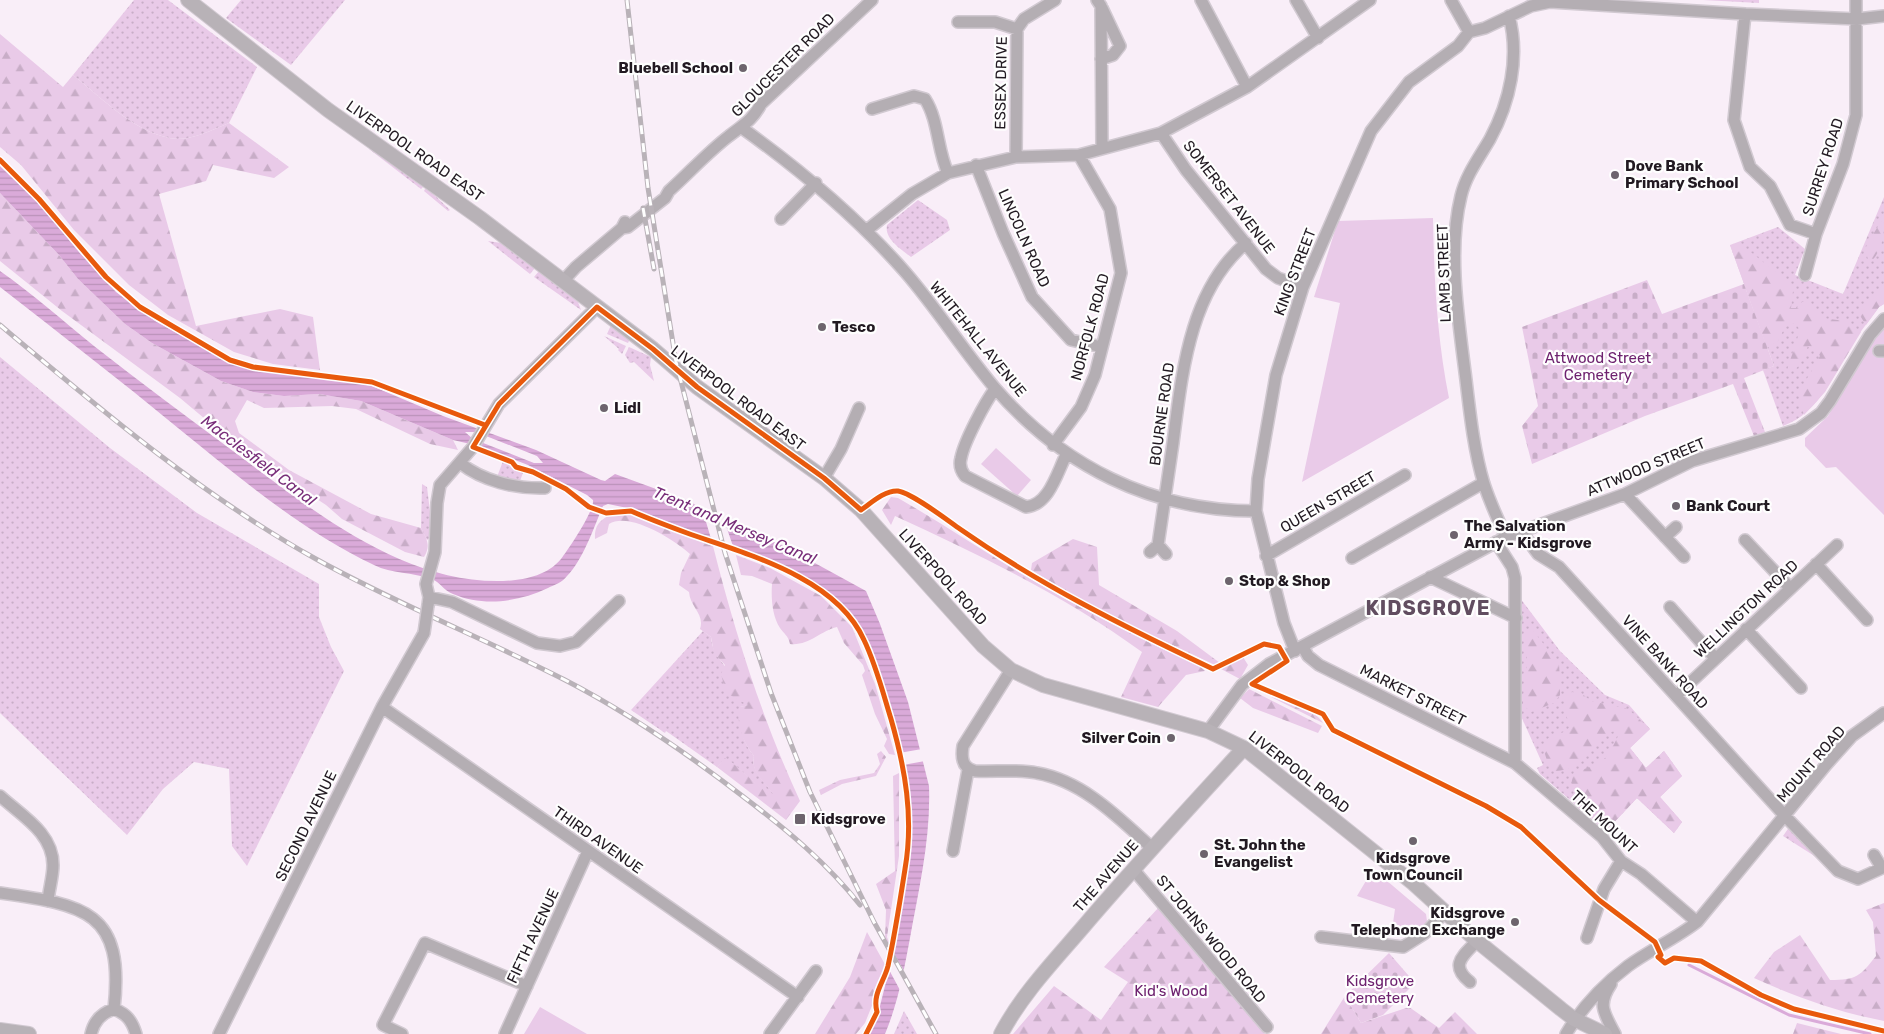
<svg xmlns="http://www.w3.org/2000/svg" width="1884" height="1034" font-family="Rubik,sans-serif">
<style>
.grass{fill:url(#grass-dots)}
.forest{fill:url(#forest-firs)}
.cemetery{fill:url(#cemetery-stones)}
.green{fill:#e9cae8}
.water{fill:url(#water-rules);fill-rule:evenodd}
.pier{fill:#f9eef8}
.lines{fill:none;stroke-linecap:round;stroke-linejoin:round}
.stream{stroke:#daaad9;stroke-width:3}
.minor-casing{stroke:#d1c9d1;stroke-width:14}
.major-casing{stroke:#d1c9d1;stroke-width:16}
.minor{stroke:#b4aeb3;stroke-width:11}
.major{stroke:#b8b2b7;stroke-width:14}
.rail-casing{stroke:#b9b2b8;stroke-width:5}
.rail{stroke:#fefefe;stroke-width:3;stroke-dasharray:9;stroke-linecap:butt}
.minor-bridge-casing{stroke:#d1c9d1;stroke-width:14;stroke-linecap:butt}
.minor-bridge{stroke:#b4aeb3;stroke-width:11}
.cycleway-casing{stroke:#fefefe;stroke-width:8}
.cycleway{stroke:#e8590c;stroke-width:5}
.poi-dot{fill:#6d646d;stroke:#fefefe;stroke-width:2}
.labels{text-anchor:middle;stroke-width:4.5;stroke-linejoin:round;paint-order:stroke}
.street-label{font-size:15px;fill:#221a22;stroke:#fefefe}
.poi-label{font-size:15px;font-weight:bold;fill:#221a22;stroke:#fefefe;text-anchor:start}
.park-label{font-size:15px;fill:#6e226f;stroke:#fefefe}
.water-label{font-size:16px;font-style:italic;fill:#782d79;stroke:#fefefe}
.district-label{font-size:20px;font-weight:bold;letter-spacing:1px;fill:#614d60;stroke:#fefefe}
</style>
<defs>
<pattern id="grass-dots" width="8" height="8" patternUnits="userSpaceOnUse" patternTransform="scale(1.25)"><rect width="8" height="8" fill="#e9cae8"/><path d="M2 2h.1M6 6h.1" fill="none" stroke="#c8adc7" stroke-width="1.8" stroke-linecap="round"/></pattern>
<pattern id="forest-firs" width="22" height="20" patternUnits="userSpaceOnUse" patternTransform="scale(1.25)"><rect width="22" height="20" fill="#e9cae8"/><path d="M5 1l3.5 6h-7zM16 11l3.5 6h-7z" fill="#c8adc7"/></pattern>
<pattern id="cemetery-stones" width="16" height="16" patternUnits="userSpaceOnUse" patternTransform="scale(1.25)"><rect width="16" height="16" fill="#e9cae8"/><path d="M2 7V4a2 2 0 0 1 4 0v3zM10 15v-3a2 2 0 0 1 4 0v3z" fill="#c8adc7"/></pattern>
<pattern id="water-rules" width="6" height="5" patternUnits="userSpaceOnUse" patternTransform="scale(1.25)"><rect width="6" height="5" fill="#daaad9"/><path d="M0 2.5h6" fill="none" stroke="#bb92ba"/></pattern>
</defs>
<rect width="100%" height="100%" fill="#f9eef8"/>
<path class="grass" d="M134,0H168L257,67L229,123C214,129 195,139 178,139C139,137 102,98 73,75Z
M241,0H345L291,65L226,18Z
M1703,0H1759V3Z
M370,148L424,186L421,189L369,149Z
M426,187L450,210L448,211L424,191Z
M1884,197V304L1879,307C1871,319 1861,330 1854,342C1834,373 1821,412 1783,426L1763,370L1774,366L1730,245L1778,227L1805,249L1795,275L1843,294Z
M918,200L947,220L950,230L911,257C901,249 884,239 887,225Z
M488,241L501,243L535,268L530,274Z
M539,271L578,302L581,310L534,277Z
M611,325L630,339L628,343L607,334Z
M604,336L626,346L622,354L618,350L619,349Z
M629,347L651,357L650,365L654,381L634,362L630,363L625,355Z
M0,357L110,448L197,513L319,584V617L331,647L344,671L247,866L232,846L229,769L194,762L163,789L127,835L0,713Z
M482,452L512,463L514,467L524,470L520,481L497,477L503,461Z
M422,484L427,487L433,536L427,540L421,528Z
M1520,598L1560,651L1605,695L1629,705L1650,729L1630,748L1646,768L1664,751L1682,776L1660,797L1682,822L1674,833L1637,798L1606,831L1540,774L1537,768L1543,765L1520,714Z
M703,631L711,637C712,650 717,655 724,665C736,681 729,691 749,705L740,707C739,725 742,742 754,756C750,771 766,783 774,795C760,792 741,767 725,759L717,767L666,731L665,733L631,710Z
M1792,823L1838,871L1783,836Z
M904,1011L917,1034H894Z"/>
<path class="forest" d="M0,34L63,87L73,75C102,98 139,137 178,139C195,139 214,129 229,123L289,167L274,178L213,165L206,181L159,194L196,326L280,309L313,317L320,370L273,364L234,352L168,315L129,285L74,230L21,165L0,147Z
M0,193L59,255L78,279L125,324L152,343L221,381L253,392L284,396L319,394L361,401L453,440L458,450L430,444L356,409L332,406L264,408L247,400L235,421L239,433L289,470L371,514L421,528C427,539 431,546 424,557L405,552L342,519L326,505L242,450L180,398L62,311L0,261Z
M1884,217C1884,236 1883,250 1869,264L1865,247Z
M1730,245L1743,246L1786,280L1793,291L1791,308H1796L1802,302H1810L1822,318L1845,321L1861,332L1825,392L1804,415L1798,394L1820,356L1814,347L1808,346C1803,358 1800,371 1786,373L1800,330L1795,323L1785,327L1778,341L1767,348Z
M1884,285V304L1879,307L1866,325L1859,314C1860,308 1879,287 1884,285Z
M891,497L898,498C942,523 984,552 1027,577C1083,610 1141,640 1200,666L1205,671L1186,675L1158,707L1121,697L1142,652C1067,597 980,555 895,516L891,525L882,510Z
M618,512L627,513L713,546C735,633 762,719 800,801L786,820L717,767L725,758C740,766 761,792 773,794C765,782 750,772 754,756C744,744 735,723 740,707L748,705L726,693L721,674L725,665L714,653L711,637L700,629C705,614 690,607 689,592L679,585L681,573L690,554C675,540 629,511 609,524L607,533L595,539C594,522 604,517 618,512Z
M1073,539L1097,547L1099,585L1177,631L1220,663L1215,665L1100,611L1031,570L1032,563Z
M736,555L770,568L821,596L852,627L875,684L895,755L889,754L884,746L887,739L875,714L862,675L865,671L863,665L844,643L837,627C820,631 809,646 790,644C788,635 784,634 780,628C772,616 771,598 772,584L752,576L741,575Z
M1532,629L1559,664L1560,681V695L1554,703L1531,712L1523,705C1523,689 1527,673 1527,658C1526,646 1523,642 1528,631Z
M1243,657L1248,665L1240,679L1221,669Z
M1249,689L1322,726L1318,733L1253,708L1240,698Z
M1572,692L1581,693L1591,701L1628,709L1650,729L1630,748L1646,768L1664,751L1682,776L1660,797L1682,822L1674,833L1637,798L1606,831C1598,824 1595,819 1588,810C1577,795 1567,793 1574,772C1602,764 1606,762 1618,736L1614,731C1585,740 1595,768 1556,771C1546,762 1544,755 1544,742C1550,734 1561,736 1569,728L1564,702L1567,694Z
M1271,697C1287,700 1314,708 1323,723Z
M881,751L886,757L876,776L842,784L821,795L819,790L840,780L874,773L880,764L877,754Z
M899,773V856L887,937L891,948L885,937L886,910L876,884L895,871L893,776Z
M1884,903V1021C1838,1012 1796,997 1754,978L1774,952L1800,935L1830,980C1857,980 1860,976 1876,956L1873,922L1866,910Z
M1159,907L1265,1034H1013L1054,986L1101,1020L1128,982L1104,967Z
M867,932L887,968L865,1023L856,1034H815L850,977Z
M1345,996L1361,1023L1409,1007L1439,1028L1455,1012L1477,1034H1321Z
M1797,1023L1841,1034H1793Z"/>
<path class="cemetery" d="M1647,280L1662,314L1744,284L1774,366L1744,378L1765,432L1754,436L1733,384L1645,416L1532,464L1522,426L1538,406L1522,327Z
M1389,953L1415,983L1383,1015L1361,1023L1345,996Z"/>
<path class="green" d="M1433,218C1434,279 1437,338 1449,398L1302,482L1340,303L1314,297L1338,221Z
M1884,326V345H1876L1875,356L1884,358V515L1836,467L1826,468L1805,446V438L1828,416L1877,333Z
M996,448L1031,480L1017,496L981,464Z
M1373,869L1426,914L1427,921L1422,930L1391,937L1395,909L1357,896Z
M540,1007L587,1034H524Z"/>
<path class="water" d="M0,166L39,203L79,252L116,292L155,321L219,356L260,372H286L372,386L443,416L536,450L601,480L605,481L615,474L689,501L729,526L780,544L866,591L880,624L908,702L929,786C931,838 919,888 910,938C904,970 898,1003 885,1034H868L879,1010L889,970L908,860L911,823L906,769L883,683L861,629L818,585L792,570L637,510L608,504L603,506C594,527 583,560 567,576C563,582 554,585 548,588C518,602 484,607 453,594C444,591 440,582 432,579C412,572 392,574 374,565C302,531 239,477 178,428C120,380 60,334 0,287V271C33,294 63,321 94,346C140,382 186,416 233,451C310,508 401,584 503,581C524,580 547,576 561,559C568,550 595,510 593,500L587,495L528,465L479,446L453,440L361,401L319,394L284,396L253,392L221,381L152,343L125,324L78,279L59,255L0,193ZM465,432H476L537,456L543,463H534L473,439Z"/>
<path class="pier" d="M701,505L724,520L734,549L712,542Z
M922,749L925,761L903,765L899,753Z
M890,947L906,974L901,992L887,966Z"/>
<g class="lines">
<path class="stream" d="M1689,965L1789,1015L1870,1034"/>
<g class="minor-casing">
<path id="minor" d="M1097,0L1101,6L1102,148
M1201,0L1247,87
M1296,0L1318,38
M1451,0L1469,32
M1745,14L1734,120L1750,167L1770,186L1790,225L1816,234L1843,164L1856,115V0
M958,22H995L1017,29
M1101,59L1113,55L1120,46L1102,8
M872,109L914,96L925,99C939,121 937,150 948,173
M742,128C802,171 857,217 906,273C937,309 963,350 994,387C1062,466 1151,511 1256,511
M1161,133L1186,170L1266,269L1278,278L1303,287
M1016,157L1017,29L1024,19L1055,0
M976,165L1003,233L1032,297L1071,340L1102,347
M781,219L816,183
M622,228L628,227L665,198L669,191C689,173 708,152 729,136C744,124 751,122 761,104L872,0
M867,230L912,194L948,173L1016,157L1079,155L1161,133L1247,87L1370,0
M1805,275L1816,234
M563,281L576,267L622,228L625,222
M1879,351H1884
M995,389C985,402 964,442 961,458C959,465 961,471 965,476L1026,507C1049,505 1057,473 1066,455
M1053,445L1081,407L1095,375L1121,273L1110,209L1079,155
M460,463C483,481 515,489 545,488
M824,478L841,449L859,408
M1625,494L1684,557
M1521,531L1538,554L1559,567L1785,816L1838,871L1858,879L1882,868L1874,855
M1506,537C1498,520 1490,502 1484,484C1474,451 1470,414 1466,380C1459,323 1447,252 1461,196C1466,175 1479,158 1490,139C1510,102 1520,57 1509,16
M1665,537L1676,527
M1745,540L1790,588
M1496,542L1512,567L1515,578V763
M1158,545C1163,511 1168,477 1173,443C1182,374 1189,291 1246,243
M1150,552L1158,545L1166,554
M1266,556L1405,475
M1352,558L1483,483
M1816,564L1867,620
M1430,577L1516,618
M429,597L452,602L537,643L560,646L576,642L619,601
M428,605L429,597L426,584L435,552L437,503L440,485L473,447L499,404L597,307
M1670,607L1715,658
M1746,629L1801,688
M1303,647L1308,656L1319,665L1515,763L1602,837L1621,861L1641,874L1697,922
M1295,651L1284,623L1256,511L1258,479L1276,375L1303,287L1371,131L1409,82L1458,46L1469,32L1485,28L1531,6L1550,2L1745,14L1857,19L1884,16
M1011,670L963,746C961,758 962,768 975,771C995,772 1018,769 1037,773C1083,781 1119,818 1152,848
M1676,696L1837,545
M382,707L798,997
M1208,731L1242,685L1269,664L1506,537L1625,494L1692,461L1799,429L1821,413L1830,401L1870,335L1884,319
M0,796C22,816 53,833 53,865C53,877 49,889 48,901
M953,851L968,770
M1133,869L1267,1027
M0,893C85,905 125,911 114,1009C101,1013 94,1021 91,1034
M1321,937L1403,947L1425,933L1445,912
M1587,938L1604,889L1621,861
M1470,982C1449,965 1463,956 1477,941
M1611,984C1597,1005 1604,1013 1615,1034
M114,1009C127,1014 132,1021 136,1034
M219,1034L382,707L424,633
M402,1034L383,1025L425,943L527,986
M505,1034L588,851
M770,1034L816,971
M1566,1034C1582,1007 1603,985 1628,966C1650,950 1675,939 1697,922L1826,765L1852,736L1884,713"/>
</g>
<g class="major-casing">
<path id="major" d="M188,0L328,110L480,218L653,349L697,387L824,478L861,510L983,646L1011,670L1043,685L1208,731L1244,748L1413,883L1477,941L1561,1009L1574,1019L1605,1034
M0,1030L29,1034
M1001,1034C1022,994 1055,960 1084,926C1136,865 1190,807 1244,748"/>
</g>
<use href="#minor" class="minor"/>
<use href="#major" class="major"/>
<g class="rail-casing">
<path id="rail" d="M627,0L648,188L676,362L725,553L771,693L810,792L874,922L936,1034
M643,208L654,269
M0,325C100,409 201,495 316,559C397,604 483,638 565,680C629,713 688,754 745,798C787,830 827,863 860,905"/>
</g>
<use href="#rail" class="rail"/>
<g class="minor-bridge-casing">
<path id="minor-bridge" d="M424,633L428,605"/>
</g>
<use href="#minor-bridge" class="minor-bridge"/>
<g class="cycleway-casing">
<path id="cycleway" d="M0,160L39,199L106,277L140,307L230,360L253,367L372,382L485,425
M866,1034L877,1012C872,994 884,982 888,966C895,934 900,901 905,869C914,817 905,768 891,719C883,693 876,665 864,640C836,577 746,554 687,533C668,526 649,519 631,511L606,513L589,507L566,489L533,472L516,467L512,462L473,447L499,404L597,307L653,349L697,387L824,478L861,510C871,503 885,490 898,491C912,493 947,520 960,529C1040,585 1125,627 1213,669L1264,644L1279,647L1287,661L1252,684L1323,714L1333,730L1486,806L1521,827L1599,900L1655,942L1661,955L1658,957L1665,963L1674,958L1701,961L1761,995L1794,1009L1884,1031"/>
</g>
<use href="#cycleway" class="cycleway"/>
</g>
<g class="poi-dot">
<circle cx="743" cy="68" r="5"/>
<circle cx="1615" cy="175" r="5"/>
<circle cx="822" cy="327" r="5"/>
<circle cx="604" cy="408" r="5"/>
<circle cx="1676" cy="506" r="5"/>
<circle cx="1454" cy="535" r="5"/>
<circle cx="1229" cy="581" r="5"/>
<circle cx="1171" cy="738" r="5"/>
<rect x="794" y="813" width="12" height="12" rx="2.5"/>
<circle cx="1413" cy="841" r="5"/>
<circle cx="1204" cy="854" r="5"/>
<circle cx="1515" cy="922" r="5"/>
</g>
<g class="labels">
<g class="street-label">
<text transform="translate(783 65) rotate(-45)" y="5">GLOUCESTER ROAD</text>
<text transform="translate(1001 83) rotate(-89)" y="5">ESSEX DRIVE</text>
<text transform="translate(415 151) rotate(35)" y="5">LIVERPOOL ROAD EAST</text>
<text transform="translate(1823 167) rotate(-72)" y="5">SURREY ROAD</text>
<text transform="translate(1229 197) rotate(52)" y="5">SOMERSET AVENUE</text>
<text transform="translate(1024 238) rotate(66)" y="5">LINCOLN ROAD</text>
<text transform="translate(1295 272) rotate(-69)" y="5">KING STREET</text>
<text transform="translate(1444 273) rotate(-92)" y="5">LAMB STREET</text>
<text transform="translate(1090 327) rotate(-75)" y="5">NORFOLK ROAD</text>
<text transform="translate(978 339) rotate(51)" y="5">WHITEHALL AVENUE</text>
<text transform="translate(738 398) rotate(37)" y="5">LIVERPOOL ROAD EAST</text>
<text transform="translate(1162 414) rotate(-82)" y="5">BOURNE ROAD</text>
<text transform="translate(1646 467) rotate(-23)" y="5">ATTWOOD STREET</text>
<text transform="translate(1328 502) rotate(-30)" y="5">QUEEN STREET</text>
<text transform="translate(943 577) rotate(48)" y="5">LIVERPOOL ROAD</text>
<text transform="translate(1746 609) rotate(-43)" y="5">WELLINGTON ROAD</text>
<text transform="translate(1665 662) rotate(48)" y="5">VINE BANK ROAD</text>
<text transform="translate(1413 695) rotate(27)" y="5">MARKET STREET</text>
<text transform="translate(1811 764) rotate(-49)" y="5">MOUNT ROAD</text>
<text transform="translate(1299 772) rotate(38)" y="5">LIVERPOOL ROAD</text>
<text transform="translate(1604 822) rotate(43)" y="5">THE MOUNT</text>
<text transform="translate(306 826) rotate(-64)" y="5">SECOND AVENUE</text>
<text transform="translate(598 840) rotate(35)" y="5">THIRD AVENUE</text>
<text transform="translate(1106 876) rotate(-49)" y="5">THE AVENUE</text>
<text transform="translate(533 936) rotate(-65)" y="5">FIFTH AVENUE</text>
<text transform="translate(1211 939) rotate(50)" y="5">ST JOHNS WOOD ROAD</text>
</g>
<g class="poi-label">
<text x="733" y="73" text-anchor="end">Bluebell School</text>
<text x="1625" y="171">Dove Bank<tspan x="1625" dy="17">Primary School</tspan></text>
<text x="832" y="332">Tesco</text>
<text x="614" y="413">Lidl</text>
<text x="1686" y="511">Bank Court</text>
<text x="1464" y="531">The Salvation<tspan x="1464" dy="17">Army - Kidsgrove</tspan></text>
<text x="1239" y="586">Stop &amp; Shop</text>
<text x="1161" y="743" text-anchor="end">Silver Coin</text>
<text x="811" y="824">Kidsgrove</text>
<text x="1214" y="850">St. John the<tspan x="1214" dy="17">Evangelist</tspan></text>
<text x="1413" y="863" text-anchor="middle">Kidsgrove<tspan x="1413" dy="17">Town Council</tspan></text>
<text x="1505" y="918" text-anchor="end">Kidsgrove<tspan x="1505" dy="17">Telephone Exchange</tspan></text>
</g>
<g class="park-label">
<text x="1598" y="363">Attwood Street<tspan x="1598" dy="17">Cemetery</tspan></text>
<text x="1380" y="986">Kidsgrove<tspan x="1380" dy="17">Cemetery</tspan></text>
<text x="1171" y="996">Kid's Wood</text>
</g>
<g class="water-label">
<text transform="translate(259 460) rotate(37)" y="6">Macclesfield Canal</text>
<text transform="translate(735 525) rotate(23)" y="6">Trent and Mersey Canal</text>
</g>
<g class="district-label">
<text x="1428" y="615">KIDSGROVE</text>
</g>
</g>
</svg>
